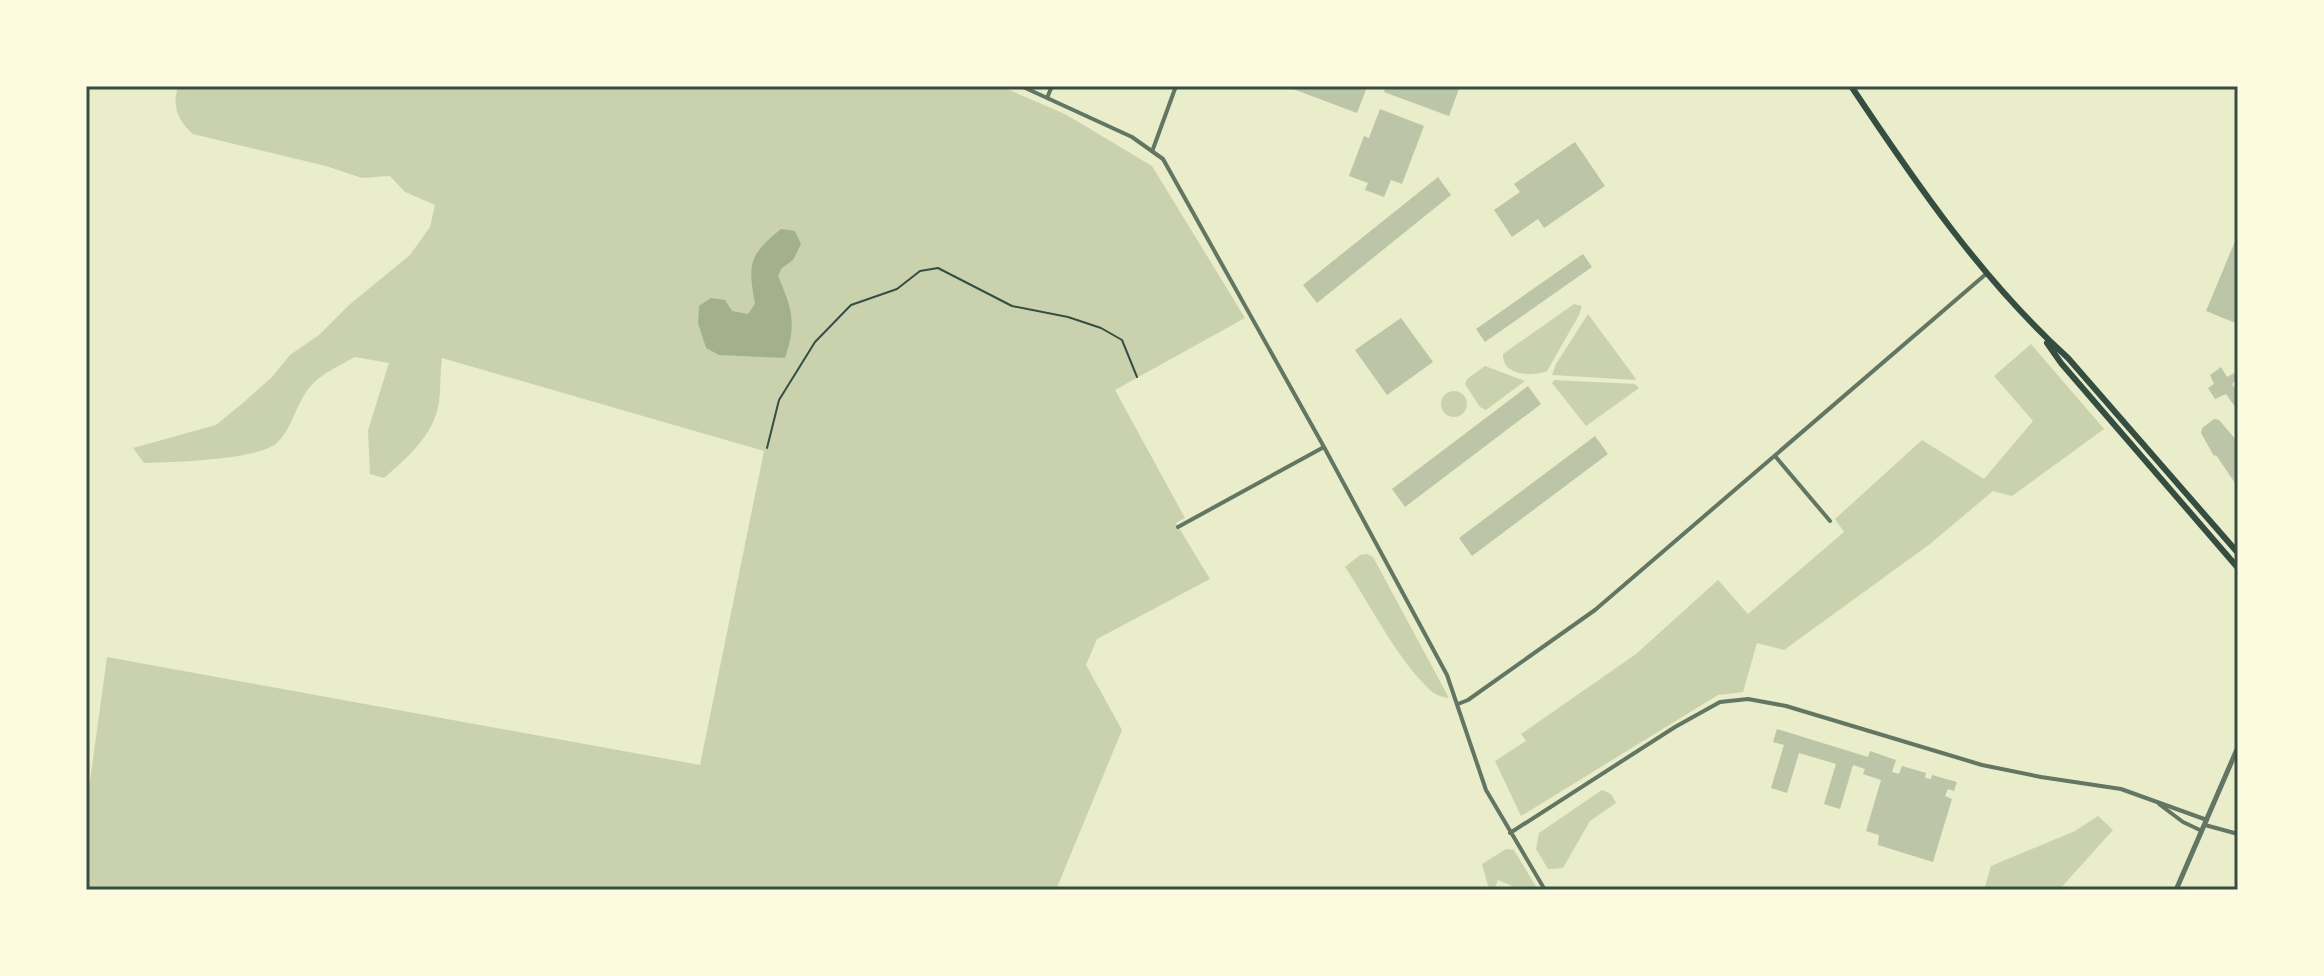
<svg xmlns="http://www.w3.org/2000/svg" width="2324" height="976" font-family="Poppins,sans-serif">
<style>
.green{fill:#cad2ad}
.water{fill:#a3b18a}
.building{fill:#bcc5a7}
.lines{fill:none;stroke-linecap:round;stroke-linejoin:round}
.path{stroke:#344e41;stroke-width:2}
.minor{stroke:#617663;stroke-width:4}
.tertiary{stroke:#617663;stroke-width:5}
.primary{stroke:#344e41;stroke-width:6}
.neatline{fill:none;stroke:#344e41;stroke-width:3}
</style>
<rect width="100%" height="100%" fill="#e9edc9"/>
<path class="green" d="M178,86H1000L1065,114L1152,166L1245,318L1115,390L1185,518L1176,523L1210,579L1097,639L1086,665L1122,730L1056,890H86V810L107,657L700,765L764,451L442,358C440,372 441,387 439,402C434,435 408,457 384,478L370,474L368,430L389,363L355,357C339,366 320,374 309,388C296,404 292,428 278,442C261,460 171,462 144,463L133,448L216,425L244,402L272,377L290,355L319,335L349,305L410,255L430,227L435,205L405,192L390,176L362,178L326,166L193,134C177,119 172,107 178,86Z
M1574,304L1582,306L1579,315L1547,371C1532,377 1502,376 1503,354Z
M1588,314L1636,379L1635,380L1552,375L1556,364Z
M2031,344L2104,429L2012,496L1993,491L1930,544L1784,650L1757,643L1743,692L1718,695L1521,816L1495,761L1526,741L1521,734L1636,654L1718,580L1748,614L1844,532L1835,519L1922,440L1984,479L2033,421L1994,376Z
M1485,366L1525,381L1486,410L1480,407L1465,384L1467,379Z
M1554,380L1635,384L1639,388L1586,426L1552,383Z
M1441 404a13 13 0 1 1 26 0a13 13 0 1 1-26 0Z
M1367,554L1373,557L1449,698C1440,697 1433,694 1427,687C1396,657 1370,604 1345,567L1360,555Z
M1602,790L1611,794L1616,803L1590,821L1563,868L1548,869L1536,849L1539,833Z
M2098,816L2113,830L2059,890H1984L1991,866L2075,831Z
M1506,849L1514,850L1538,890H1511L1512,886L1498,880L1494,889H1489L1482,864Z"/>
<path class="water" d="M781,229L795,231L801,244L793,260L782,268L778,276C792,308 797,324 785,358L719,355L706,348L698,323L699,306L711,298L725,300L732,311L748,314L755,304C748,263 748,256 781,229Z"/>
<path class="building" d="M1294,86H1364L1367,87L1357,113L1293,89Z
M1386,86H1460L1449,116L1384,92Z
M1380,109L1424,126L1402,184L1391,180L1384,197L1365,190L1368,183L1349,176L1364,136L1369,138Z
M1575,142L1605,186L1544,228L1538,219L1512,237L1494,210L1520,192L1514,184Z
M1438,177L1451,195L1317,303L1303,285Z
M2238,234V324L2206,311Z
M1583,254L1592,267L1485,342L1476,329Z
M1401,318L1433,362L1387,395L1355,350Z
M2221,367L2227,377L2234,373L2238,379L2232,384L2238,393V411L2226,394L2215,399L2208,388L2214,384L2210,375Z
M1528,386L1541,404L1405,507L1392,489Z
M2214,419L2219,420L2237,441L2235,442L2238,447V481L2235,483L2216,455L2214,456L2201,433L2202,428Z
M1595,436L1608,454L1472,556L1459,538Z
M1777,729L1868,757L1870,751L1896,760L1892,772L1899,774L1902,766L1926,773L1925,778L1931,779L1932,775L1957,782L1954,791L1948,789L1945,796L1952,799L1933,862L1878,845L1879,835L1866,831L1881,780L1863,774L1865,769L1853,765L1840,809L1824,804L1836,764L1799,753L1787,793L1771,788L1784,745L1773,742Z"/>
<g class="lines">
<path class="path" d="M767,448L779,400L815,342L851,305L897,289L920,271L938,268L1012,306L1068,317L1101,328L1122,340L1137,377"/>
<path class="minor" d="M1021,86L1132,137L1163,159L1324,447L1447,675L1486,790L1545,890
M1047,98L1052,86
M1153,149L1176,86
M1775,456L1830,521
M1178,527L1324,447
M1458,704L1468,700L1595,610L1986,274
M2159,804L2183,822L2202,831
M2205,825L2238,834
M1510,833L1675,727L1720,702L1748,699L1786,706L1982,765L2041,777L2121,789L2207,820"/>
<path class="tertiary" d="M2176,890L2238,747"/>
<path class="primary" d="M1851,86C1915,182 1982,280 2068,358L2238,553
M2047,343L2061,363L2238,568"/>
</g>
<rect width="2324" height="976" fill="none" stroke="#fefae0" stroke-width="176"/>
<rect x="88" y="88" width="2148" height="800" class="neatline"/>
</svg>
